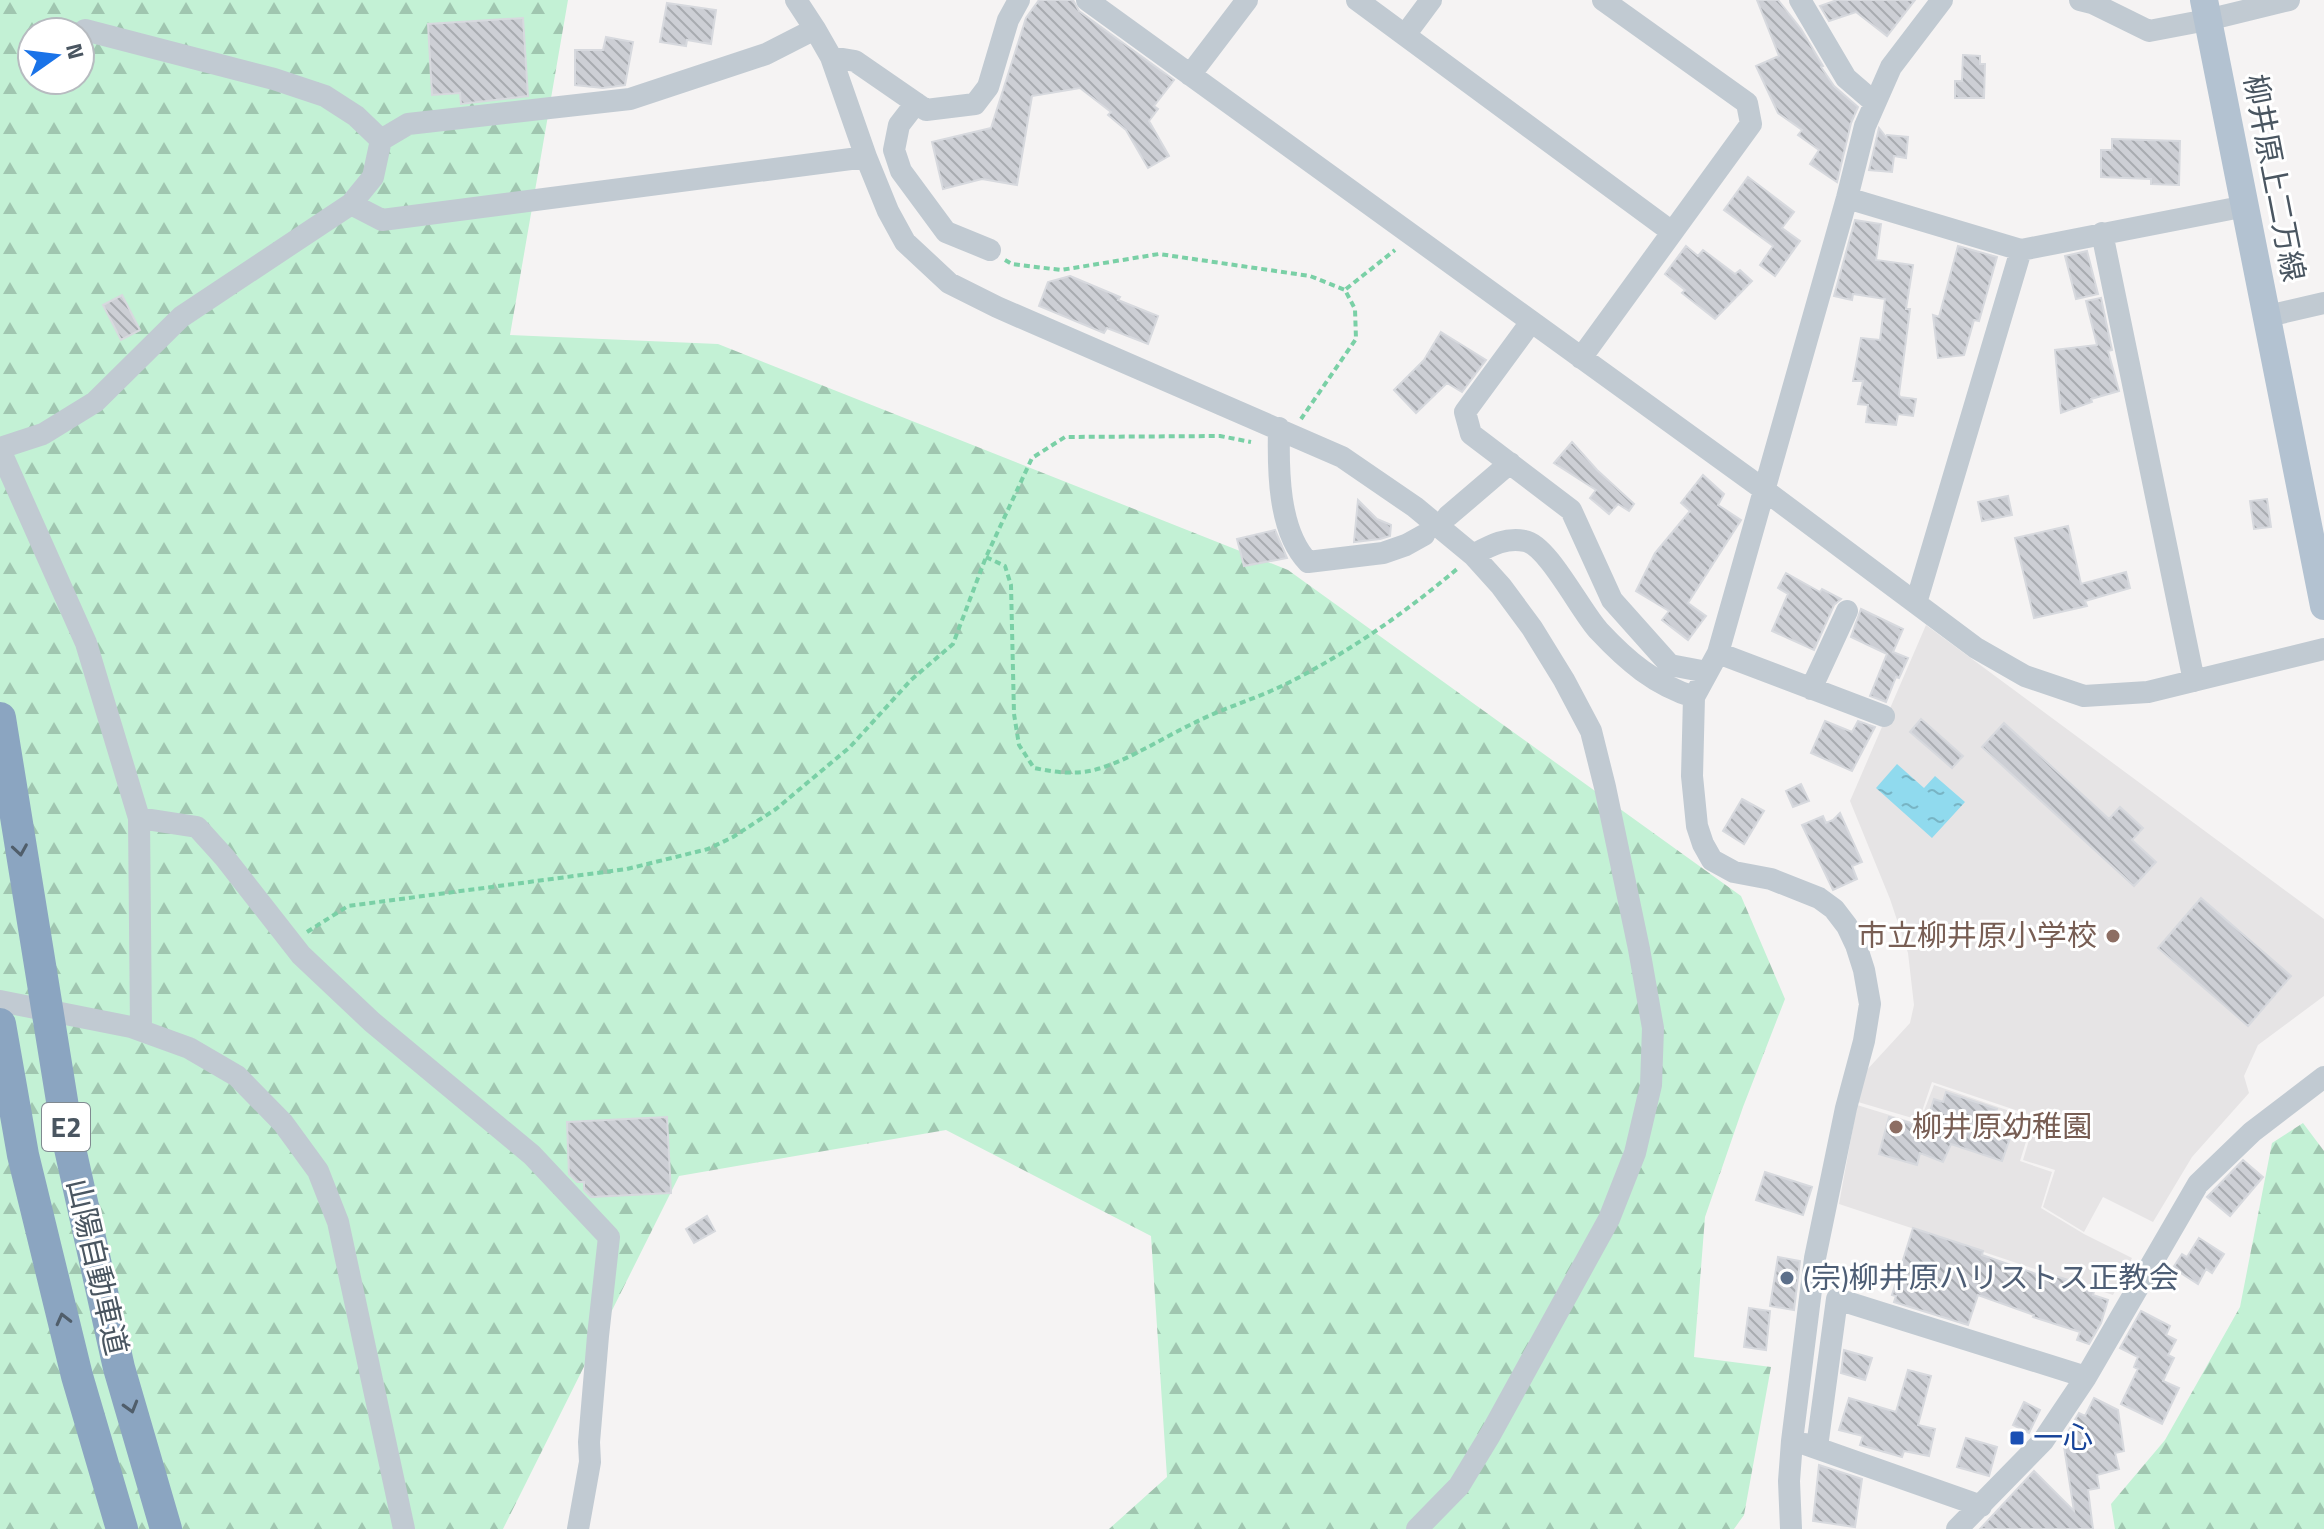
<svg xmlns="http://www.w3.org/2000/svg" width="2324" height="1529" font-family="'Titillium Web','Noto Sans JP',sans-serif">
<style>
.education{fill:#e6e4e5}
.forest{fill:url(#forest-firs);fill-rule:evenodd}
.water{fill:url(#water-ripples)}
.building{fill:url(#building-back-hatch);stroke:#d7d9de;stroke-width:2}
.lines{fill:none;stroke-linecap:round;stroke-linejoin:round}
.path{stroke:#7ad0a6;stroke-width:4;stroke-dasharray:6 4;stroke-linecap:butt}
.minor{stroke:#c1cad2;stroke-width:22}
.major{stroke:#b3c2d1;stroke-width:28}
.highway{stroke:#8ba5c1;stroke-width:32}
.oneway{stroke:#505e6b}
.education-dot{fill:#8d6e63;stroke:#fff;stroke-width:3}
.service-dot{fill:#5c6f8a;stroke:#fff;stroke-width:3}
.transit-dot{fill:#1a4fb4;stroke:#fff;stroke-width:3}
.labels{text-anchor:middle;stroke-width:6;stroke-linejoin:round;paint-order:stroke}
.shield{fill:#fff;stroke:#808990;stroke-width:2}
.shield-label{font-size:28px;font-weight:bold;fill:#4a5661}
.street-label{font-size:30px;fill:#4a5661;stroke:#fff}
.education-label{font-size:30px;fill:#785e54;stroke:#fff;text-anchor:end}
.service-label{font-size:30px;fill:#4e5e75;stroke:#fff;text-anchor:start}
.transit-label{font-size:30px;fill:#164399;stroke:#fff;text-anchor:start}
</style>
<defs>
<pattern id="forest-firs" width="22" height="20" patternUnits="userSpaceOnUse" patternTransform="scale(2)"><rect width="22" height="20" fill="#c3f1d5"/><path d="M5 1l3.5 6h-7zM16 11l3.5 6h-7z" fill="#a0c6b0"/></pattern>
<pattern id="water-ripples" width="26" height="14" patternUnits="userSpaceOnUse" patternTransform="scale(2)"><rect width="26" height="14" fill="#90daee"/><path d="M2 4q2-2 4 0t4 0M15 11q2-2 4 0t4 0" fill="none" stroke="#78b4c4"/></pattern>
<pattern id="building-back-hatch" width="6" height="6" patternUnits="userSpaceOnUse" patternTransform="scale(2)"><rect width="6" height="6" fill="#cdcfd5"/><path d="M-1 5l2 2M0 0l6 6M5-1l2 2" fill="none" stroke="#a8abb0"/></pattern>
</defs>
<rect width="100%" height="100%" fill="#f5f3f3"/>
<path class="education" d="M1926,625L2324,919V996L2258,1045L2244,1076L2249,1093L2192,1157L2153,1222L2103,1197L2084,1232L2043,1207L2055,1170L2023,1160L2036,1117L1932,1082L1919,1120L1858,1102L1865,1072L1910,1023L1914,1005L1908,953L1890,899L1850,801Z
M1934,1085L2033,1119L2020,1161L2052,1172L2041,1208L2084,1234L2132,1258L2113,1295L1839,1204L1857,1105L1919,1124Z"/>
<path class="forest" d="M0,0H568L510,335L718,344L1288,570L1741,896L1785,999L1743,1107L1705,1217L1694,1357L1771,1367L1744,1515L1734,1529H1109L1167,1477L1151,1236L946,1130L679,1176L503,1529H0ZM32,32H80V80H32Z
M2303,1123L2324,1151V1529H2115L2111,1504L2165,1440L2240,1307L2272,1143Z"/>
<path class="water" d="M1897,764L1924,788L1935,776L1965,802L1932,838L1876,788Z"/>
<path class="building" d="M1039,0H1073L1079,11L1174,80L1154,106L1158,109L1149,121L1169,156L1148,168L1126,130L1108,115L1111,112L1080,88L1032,96L1017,185L982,179L943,189L932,142L991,128L1026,18Z
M1757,0H1778L1801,29L1823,66L1821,67L1834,86L1858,107L1851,123L1837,182L1810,164L1819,150L1798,135L1802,130L1778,113L1756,66L1779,56Z
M1837,0H1915L1887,36L1856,12L1829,21L1820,6Z
M667,3L716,10L711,44L687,40L686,46L660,42Z
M523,18L528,96L461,104L460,93L432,95L428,24Z
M606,37L633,42L625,85L603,88L575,85V50H603Z
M1963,55L1980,56V64H1985L1984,98H1955V81H1962Z
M1879,128L1886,137L1887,135L1908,137L1906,158L1894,156L1892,172L1869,170Z
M2112,139L2180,141L2179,185L2151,184V179L2101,177V150H2112Z
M1748,177L1794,212L1782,228L1800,241L1775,276L1760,265L1773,246L1724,210Z
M1855,220L1881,224L1876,260L1913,265L1906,309H1910L1899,394L1900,397L1916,399L1913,416L1898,414L1896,425L1866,422L1868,405L1858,404L1863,381H1853L1861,338L1880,340L1885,299L1853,294L1852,300L1834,296Z
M1686,246L1698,256L1703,250L1735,274L1740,270L1752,281L1715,319L1682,293L1685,290L1665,274Z
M1958,246L1997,257L1979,321L1974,320L1964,355L1938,358L1933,315L1939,317Z
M2087,251L2098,294L2076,299L2065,256Z
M1070,276L1120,297L1118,300L1158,316L1148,344L1107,328L1104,333L1039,306L1048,282Z
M122,295L140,330L121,340L103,305Z
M2101,298L2112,350L2108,351L2119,391L2091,399L2092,402L2061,413L2055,350L2097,345L2086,301Z
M1441,332L1486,360L1462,392L1447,383L1416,413L1394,390L1424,360Z
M1572,442L1597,470L1634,504L1629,511L1618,504L1609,514L1590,498L1596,490L1554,463Z
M1703,475L1724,494L1718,505L1741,520L1688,603L1706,616L1688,640L1662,620L1669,611L1636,591L1655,553L1690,511L1681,503Z
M2008,496L2012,515L1982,521L1978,502Z
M2267,499L2271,527L2254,529L2250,501Z
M1358,500L1377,519L1391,525L1390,536L1380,539L1354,542Z
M2068,526L2081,584L2126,572L2130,588L2085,601L2087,606L2034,618L2015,538Z
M1275,530L1287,558L1244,566L1237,539Z
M1786,573L1820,592L1822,589L1841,599L1834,605L1814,650L1772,631L1788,594L1778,588Z
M1861,609L1903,629L1893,652L1908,658L1899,678L1896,677L1886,702L1870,696L1887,654L1851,637Z
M1921,719L1963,756L1952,768L1910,732Z
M1825,721L1852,732L1858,721L1875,727L1852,771L1811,753Z
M2004,723L2109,819L2120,807L2143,828L2132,840L2156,862L2134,886L1982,747Z
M1801,784L1809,801L1793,807L1786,791Z
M1742,799L1764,811L1744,844L1723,831Z
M1840,813L1862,862L1852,866L1857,879L1833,890L1802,825L1823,816L1826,823L1833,820Z
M2201,898L2291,976L2248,1026L2158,948Z
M1946,1092L1997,1109L1990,1131L2010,1138L2002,1161L1951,1144L1943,1162L1920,1153L1917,1165L1879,1154L1889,1117L1925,1127L1934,1099L1943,1102Z
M667,1117L671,1193L591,1197L584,1190V1182H577L569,1174L567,1122Z
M2243,1160L2263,1177L2230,1216L2207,1197Z
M1765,1172L1812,1187L1803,1215L1756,1200Z
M707,1216L715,1231L694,1243L686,1229Z
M1913,1228L1983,1251L1982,1255L2045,1277L2053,1279L2055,1276L2095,1288L2093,1295L2108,1300L2101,1323L2089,1344L2077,1340L2080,1332L2033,1317L2034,1315L1978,1295L1968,1325L1894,1302L1896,1296L1892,1295Z
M2199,1238L2224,1254L2212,1273L2206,1269L2198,1284L2173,1268L2182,1254L2187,1257Z
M1778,1257L1800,1261L1794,1310L1770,1306Z
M1749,1308L1770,1311L1766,1350L1744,1347Z
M2141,1311L2170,1326L2166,1335L2176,1340L2168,1355L2174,1358L2163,1381L2179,1388L2162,1424L2121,1404L2138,1369L2134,1367L2138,1357L2120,1348Z
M1844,1350L1872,1358L1865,1380L1841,1373Z
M1908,1370L1931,1376L1918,1425L1935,1429L1929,1456L1904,1451L1902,1457L1860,1445L1863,1436L1839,1430L1849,1398L1896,1412Z
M2094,1398L2118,1410L2124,1451L2115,1453L2119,1469L2097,1475L2099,1488L2088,1490L2093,1529H1980L2034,1471L2074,1511L2063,1440L2079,1413L2085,1416Z
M2024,1402L2040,1410L2029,1433L2013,1425Z
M1966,1438L1997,1447L1989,1476L1957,1467Z
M1819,1465L1862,1479L1855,1527L1813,1521Z"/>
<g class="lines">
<path class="path" d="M1005,260L1012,264L1061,270L1159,254L1310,276L1345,290L1355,309L1356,339L1301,419
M1346,289L1395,250
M986,557L1005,566L1011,585L1014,714L1019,745L1034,768C1053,772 1075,775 1094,770C1126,762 1164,737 1194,723C1225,707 1259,698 1290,682C1349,652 1406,612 1457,569
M307,932L348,906L627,869L708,849L733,837L776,809L850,747L911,680L953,644L986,557L1032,458L1065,437L1220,436L1251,442"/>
<path class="minor" d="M796,0L815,29L831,57L866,157L888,211L905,242L949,283L997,307L1342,457L1415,507L1473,555L1501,586L1532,628L1564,680L1591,731L1605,787L1639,949L1653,1028L1651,1085L1635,1153L1609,1219L1490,1435L1459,1486L1417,1529
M1087,0L1763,489L1976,648L2025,676L2084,696L2148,692L2324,649
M1357,0L1672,232
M1800,0L1846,78L1875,103
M2080,0L2092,3L2149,31L2207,20L2289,0
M85,30L274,79L325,96L356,116L381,140
M1405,35L1431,0
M831,57L855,61L926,110L975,104L988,87L1008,20L1019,0
M1190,75L1247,0
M916,103L899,125L894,150L901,171L946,232L990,250
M1847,198L2021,250L2246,206
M351,204L382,220L866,157
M2102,233L2194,681
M2268,316L2324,303
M1531,322L1465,412L1471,434L1571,510L1612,600L1670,665L1707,672
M1581,358L1751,124L1747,103L1603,0
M1279,428C1278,469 1278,531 1308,562L1383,553L1406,545L1424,535
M0,448L43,434L95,402L181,317L351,204L373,177L381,140L408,124L630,99L766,54L815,29
M0,450L86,643L139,818L141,1030
M1448,516L1510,463
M1473,555C1490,546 1505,537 1525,541C1548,545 1581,612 1599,631C1627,661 1655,685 1694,697
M1916,603L2021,250
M1718,653L1884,716
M1811,689L1847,611
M139,818L197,827L225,858L301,955L372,1022L532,1155L609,1237L598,1336L589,1442L590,1462L578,1529
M0,1001L131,1027L189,1048L237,1076L283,1123L318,1171L338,1222L404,1529
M1805,1444L1981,1506
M1817,1447L1837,1299L2086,1377
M1791,1529L1789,1481L1792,1441L1815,1258L1846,1108L1864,1041L1870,1004L1864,970L1856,945L1847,926L1834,909L1819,898L1771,879L1734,872L1712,860L1703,844L1697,826L1692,776L1694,697L1718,653L1847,198L1865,126L1891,67L1942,0
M1957,1529L2043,1441L2086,1377L2198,1184L2252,1132L2324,1077"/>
<path class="major" d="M2204,0L2324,606"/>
<path class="highway" d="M0,718L69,1144L119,1368L166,1529
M0,1024L23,1155L77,1376L122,1529"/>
</g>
<defs><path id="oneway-chevron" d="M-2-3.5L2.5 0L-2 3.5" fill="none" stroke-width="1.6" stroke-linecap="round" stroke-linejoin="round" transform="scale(2)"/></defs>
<g class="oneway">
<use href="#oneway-chevron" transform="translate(20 850) rotate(81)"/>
<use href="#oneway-chevron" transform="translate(63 1319) rotate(-104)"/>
<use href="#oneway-chevron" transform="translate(131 1407) rotate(74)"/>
</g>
<g class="education-dot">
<circle cx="2113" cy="936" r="8"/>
<circle cx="1896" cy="1127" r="8"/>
</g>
<circle class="service-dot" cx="1787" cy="1278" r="8"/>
<rect class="transit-dot" x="2009" y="1430" width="16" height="16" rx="4"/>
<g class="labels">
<rect class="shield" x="42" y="1103" width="48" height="48" rx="6"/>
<g class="shield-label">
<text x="66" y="1137">E2</text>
</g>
<g class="street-label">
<text transform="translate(2274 178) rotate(79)" y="10">柳井原上二万線</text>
<text transform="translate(97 1267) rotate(77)" y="10">山陽自動車道</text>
</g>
<g class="education-label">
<text x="2097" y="946">市立柳井原小学校</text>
<text x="1912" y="1137" text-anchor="start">柳井原幼稚園</text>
</g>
<g class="service-label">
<text x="1803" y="1288">(宗)柳井原ハリストス正教会</text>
</g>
<g class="transit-label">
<text x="2033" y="1448">一心</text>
</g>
</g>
<g transform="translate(56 56) rotate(76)"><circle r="38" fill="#ffffff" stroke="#b7bbc0" stroke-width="2"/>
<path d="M0-6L14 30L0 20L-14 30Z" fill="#1a73e8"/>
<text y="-12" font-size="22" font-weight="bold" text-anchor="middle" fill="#4a5661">N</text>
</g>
</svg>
